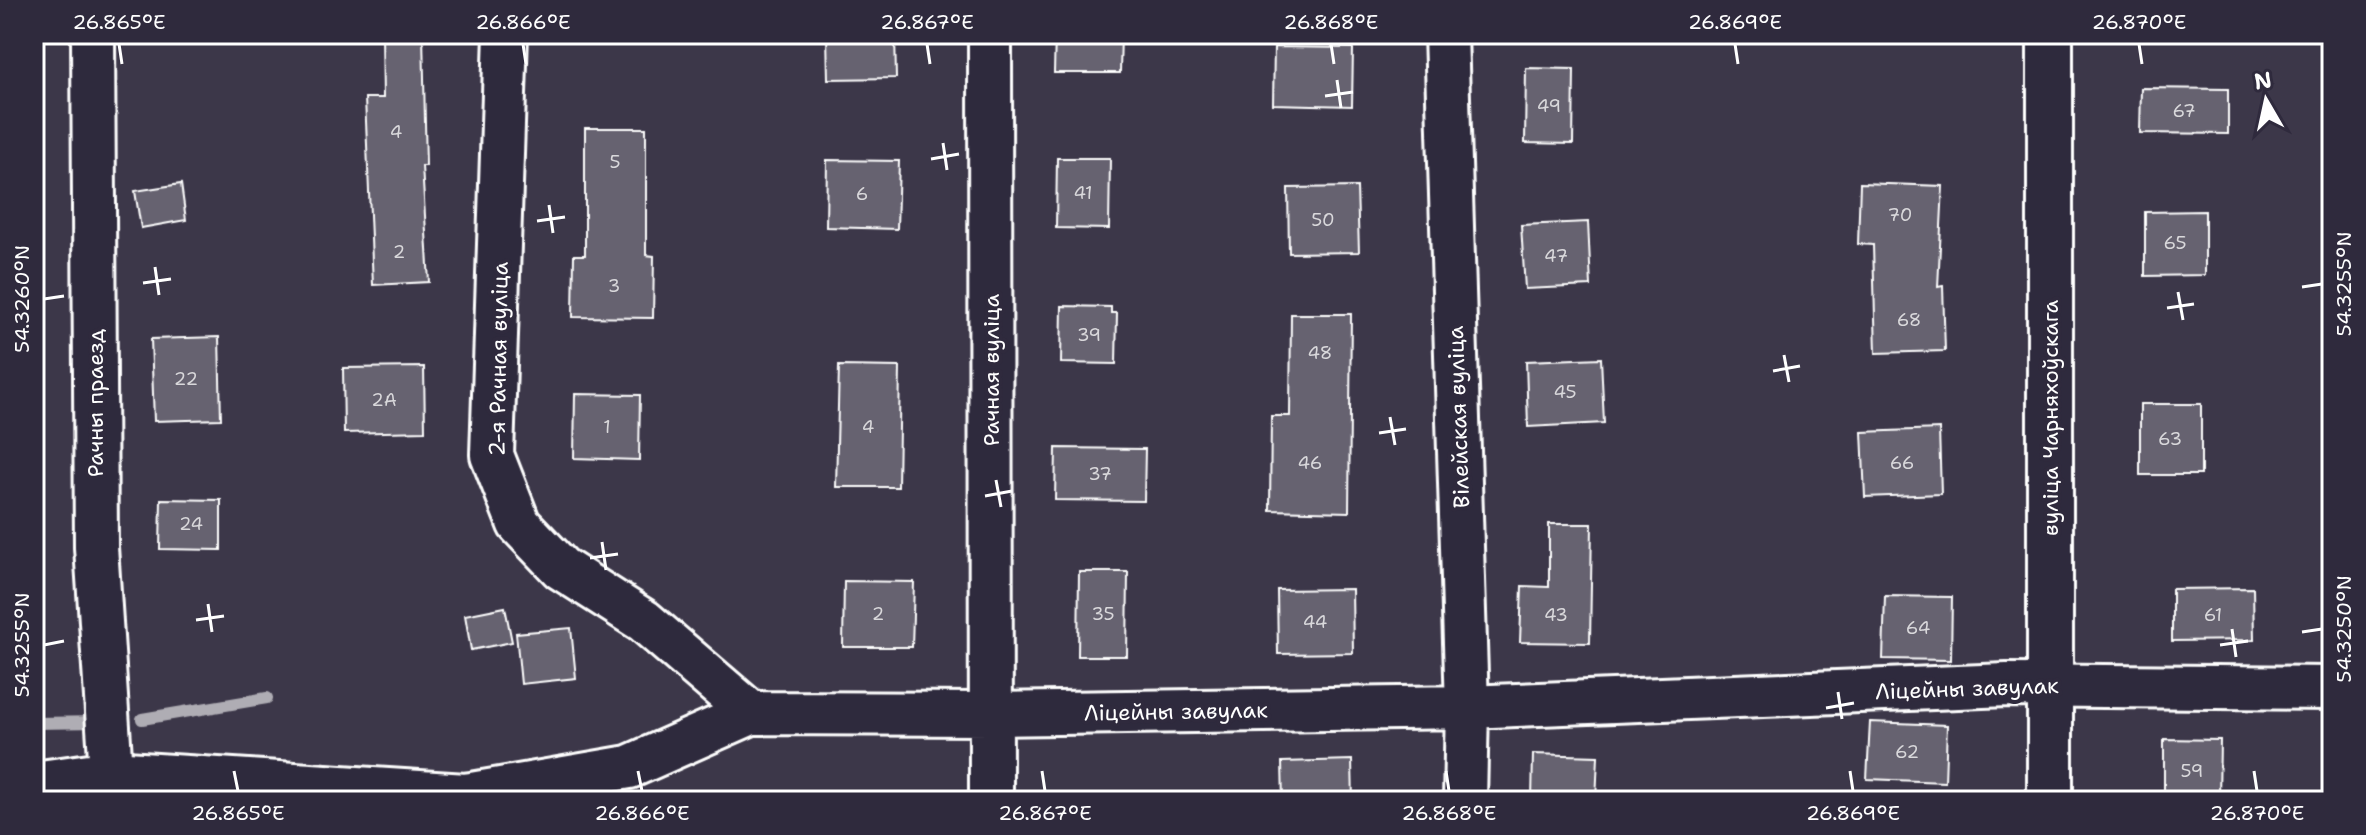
<svg xmlns="http://www.w3.org/2000/svg" width="2366" height="835" font-family="'Shantell Sans',sans-serif">
<style>
.lines{fill:none;stroke-linecap:round;stroke-linejoin:round}
.stream{stroke:#afadb4;stroke-width:12}
.building{fill:#666270;stroke:#fff;stroke-width:2}
.minor-casing{stroke:#fff;stroke-width:48}
.major-casing{stroke:#fff;stroke-width:50}
.minor{stroke:#2f2a3d;stroke-width:42}
.major{stroke:#2f2a3d;stroke-width:44}
.ticks{fill:none;stroke:#fff;stroke-width:3}
.labels{text-anchor:middle;stroke-width:8;stroke-linejoin:round;paint-order:stroke}
.number-label{font-size:18px;fill:#d9d8db}
.street-label{font-size:22px;fill:#fff;stroke:#2f2a3d}
.neatline{fill:none;stroke:#fff;stroke-width:3}
.ticks-label{font-size:20px;text-anchor:middle;fill:#fff}
</style>
<rect width="100%" height="100%" fill="#3c3749"/>
<filter id="ink" filterUnits="userSpaceOnUse"><feTurbulence type="fractalNoise" baseFrequency=".0125" numOctaves="2"/><feDisplacementMap in="SourceGraphic" scale="16" xChannelSelector="R" yChannelSelector="G"/><feConvolveMatrix kernelMatrix="1 2 1 2 8 2 1 2 1" color-interpolation-filters="sRGB"/></filter>
<g filter="url(#ink)">
<g class="lines">
<path class="stream" d="M142,719L267,698
M34,723L102,722"/>
</g>
<path class="building" d="M382,34H423L426,166H422L429,282L373,285L365,98H383Z
M827,34H895L896,78L828,79Z
M1055,34H1121L1120,73H1054Z
M1274,47L1353,48L1352,106L1273,104Z
M1526,68L1574,69L1573,144L1525,143Z
M2141,88L2228,89V134L2140,133Z
M585,128H646V255L654,256L653,318L573,317L574,255H585Z
M1057,158H1110L1109,229L1056,228Z
M827,160L899,161L897,229L826,227Z
M1860,183L1943,186L1938,287L1943,286L1945,351L1876,353L1873,245L1858,244Z
M181,184L186,220L141,228L135,191Z
M1357,187L1359,252L1289,253L1288,188Z
M2205,211V275L2145,276V212Z
M1588,222L1591,286L1525,289L1521,225Z
M1062,306L1111,307V313H1117L1116,364L1061,363Z
M1291,314H1351L1349,512L1270,510L1271,416H1290Z
M219,337L221,419L154,421L151,339Z
M1601,358L1604,423L1528,427L1526,361Z
M839,366L900,367L898,487H836Z
M424,367L425,431L344,433L343,368Z
M575,394L640,395L639,460L574,458Z
M2140,404H2201V475H2140Z
M1939,429L1941,494L1865,497L1862,432Z
M1056,448L1145,449L1144,501L1055,500Z
M161,499L221,500V550L160,549Z
M1549,524H1592L1590,643L1520,642L1522,586L1549,587Z
M1079,572H1128L1127,656H1078Z
M844,581L914,582L912,647H843Z
M2253,588L2254,640L2172,641V589Z
M1352,589L1353,653L1278,654L1277,590Z
M1885,596L1952,597L1951,660L1883,659Z
M505,607L512,642L471,650L465,615Z
M571,628L576,678L521,684L516,633Z
M1870,722L1947,725L1945,782L1867,779Z
M2164,739L2220,740L2219,801H2164Z
M1533,754L1598,756L1596,801H1532Z
M1352,760L1353,801H1283L1282,762Z"/>
<g class="lines">
<g class="minor-casing">
<path id="minor" d="M93,34L96,547L111,772
M506,34L492,455L519,524L561,568L644,621L751,713
M990,34L991,801
M1446,34L1467,707L1465,801
M34,783L111,772L466,795L629,767L751,713L991,714L1467,707L2007,685L2332,688"/>
</g>
<g class="major-casing">
<path id="major" d="M2050,34V801"/>
</g>
<use href="#minor" class="minor"/>
<use href="#major" class="major"/>
</g>
</g>
<path class="ticks" d="M119,44L122,64M523,44L526,64M927,44L930,64M1331,44L1334,64M1735,44L1738,64M2139,44L2142,64M1337,80L1341,108M1325,96L1353,92M943,143L947,170M931,159L959,154M549,205L553,233M537,221L565,217M155,267L159,295M143,283L171,279M2302,287L2322,284M2178,292L2183,320M44,299L64,296M2167,308L2194,304M1784,355L1789,382M1773,371L1800,366M1390,417L1395,445M1379,433L1406,429M996,480L1001,507M985,496L1012,491M602,542L606,570M590,558L618,554M208,604L212,632M196,620L224,616M2232,629L2236,657M2302,632L2322,629M44,645L64,641M2220,645L2248,641M1838,692L1842,719M1826,708L1854,703M234,771L238,791M638,771L642,791M1042,771L1045,791M1446,771L1449,791M1850,771L1853,791M2254,771L2257,791"/>
<g class="labels">
<g class="number-label">
<text x="1549" y="112">49</text>
<text x="2184" y="117">67</text>
<text x="396" y="138">4</text>
<text x="615" y="168">5</text>
<text x="1083" y="199">41</text>
<text x="862" y="200">6</text>
<text x="1900" y="221">70</text>
<text x="1323" y="226">50</text>
<text x="2175" y="249">65</text>
<text x="399" y="258">2</text>
<text x="1556" y="262">47</text>
<text x="614" y="292">3</text>
<text x="1909" y="326">68</text>
<text x="1089" y="341">39</text>
<text x="1320" y="359">48</text>
<text x="186" y="385">22</text>
<text x="1565" y="398">45</text>
<text x="384" y="406">2А</text>
<text x="607" y="433">1</text>
<text x="868" y="433">4</text>
<text x="2170" y="445">63</text>
<text x="1310" y="469">46</text>
<text x="1902" y="469">66</text>
<text x="1100" y="480">37</text>
<text x="191" y="530">24</text>
<text x="878" y="620">2</text>
<text x="1103" y="620">35</text>
<text x="1556" y="621">43</text>
<text x="2213" y="621">61</text>
<text x="1315" y="628">44</text>
<text x="1918" y="634">64</text>
<text x="1907" y="758">62</text>
<text x="2192" y="777">59</text>
</g>
<g class="street-label">
<text transform="translate(498 359) rotate(-89)" y="8">2-я Рачная вуліца</text>
<text transform="translate(991 370) rotate(-90)" y="8">Рачная вуліца</text>
<text transform="translate(95 403) rotate(-90)" y="8">Рачны праезд</text>
<text transform="translate(1458 417) rotate(-92)" y="8">Вілейская вуліца</text>
<text transform="translate(2050 418) rotate(-90)" y="8">вуліца Чарняхоўскага</text>
<text transform="translate(1967 688) rotate(-2)" y="8">Ліцейны завулак</text>
<text transform="translate(1176 711) rotate(-1)" y="8">Ліцейны завулак</text>
</g>
</g>
<rect width="2366" height="835" fill="none" stroke="#2f2a3d" stroke-width="88"/>
<g transform="translate(2266 100) rotate(351)" stroke="#2f2a3d" stroke-width="6" paint-order="stroke">
<path d="M0-6L14 30L0 20L-14 30Z" fill="#ffffff"/>
<text y="-12" font-size="22" font-weight="bold" text-anchor="middle" fill="#ffffff">N</text>
</g>
<rect x="44" y="44" width="2278" height="747" class="neatline"/>
<g class="ticks-label">
<text x="119" y="29">26.865°E</text>
<text x="523" y="29">26.866°E</text>
<text x="927" y="29">26.867°E</text>
<text x="1331" y="29">26.868°E</text>
<text x="1735" y="29">26.869°E</text>
<text x="2139" y="29">26.870°E</text>
<text transform="translate(2344 284) rotate(-90)" y="7">54.3255°N</text>
<text transform="translate(22 299) rotate(-90)" y="7">54.3260°N</text>
<text transform="translate(2344 629) rotate(-90)" y="7">54.3250°N</text>
<text transform="translate(22 645) rotate(-90)" y="7">54.3255°N</text>
<text x="238" y="820">26.865°E</text>
<text x="642" y="820">26.866°E</text>
<text x="1045" y="820">26.867°E</text>
<text x="1449" y="820">26.868°E</text>
<text x="1853" y="820">26.869°E</text>
<text x="2257" y="820">26.870°E</text>
</g>
</svg>
